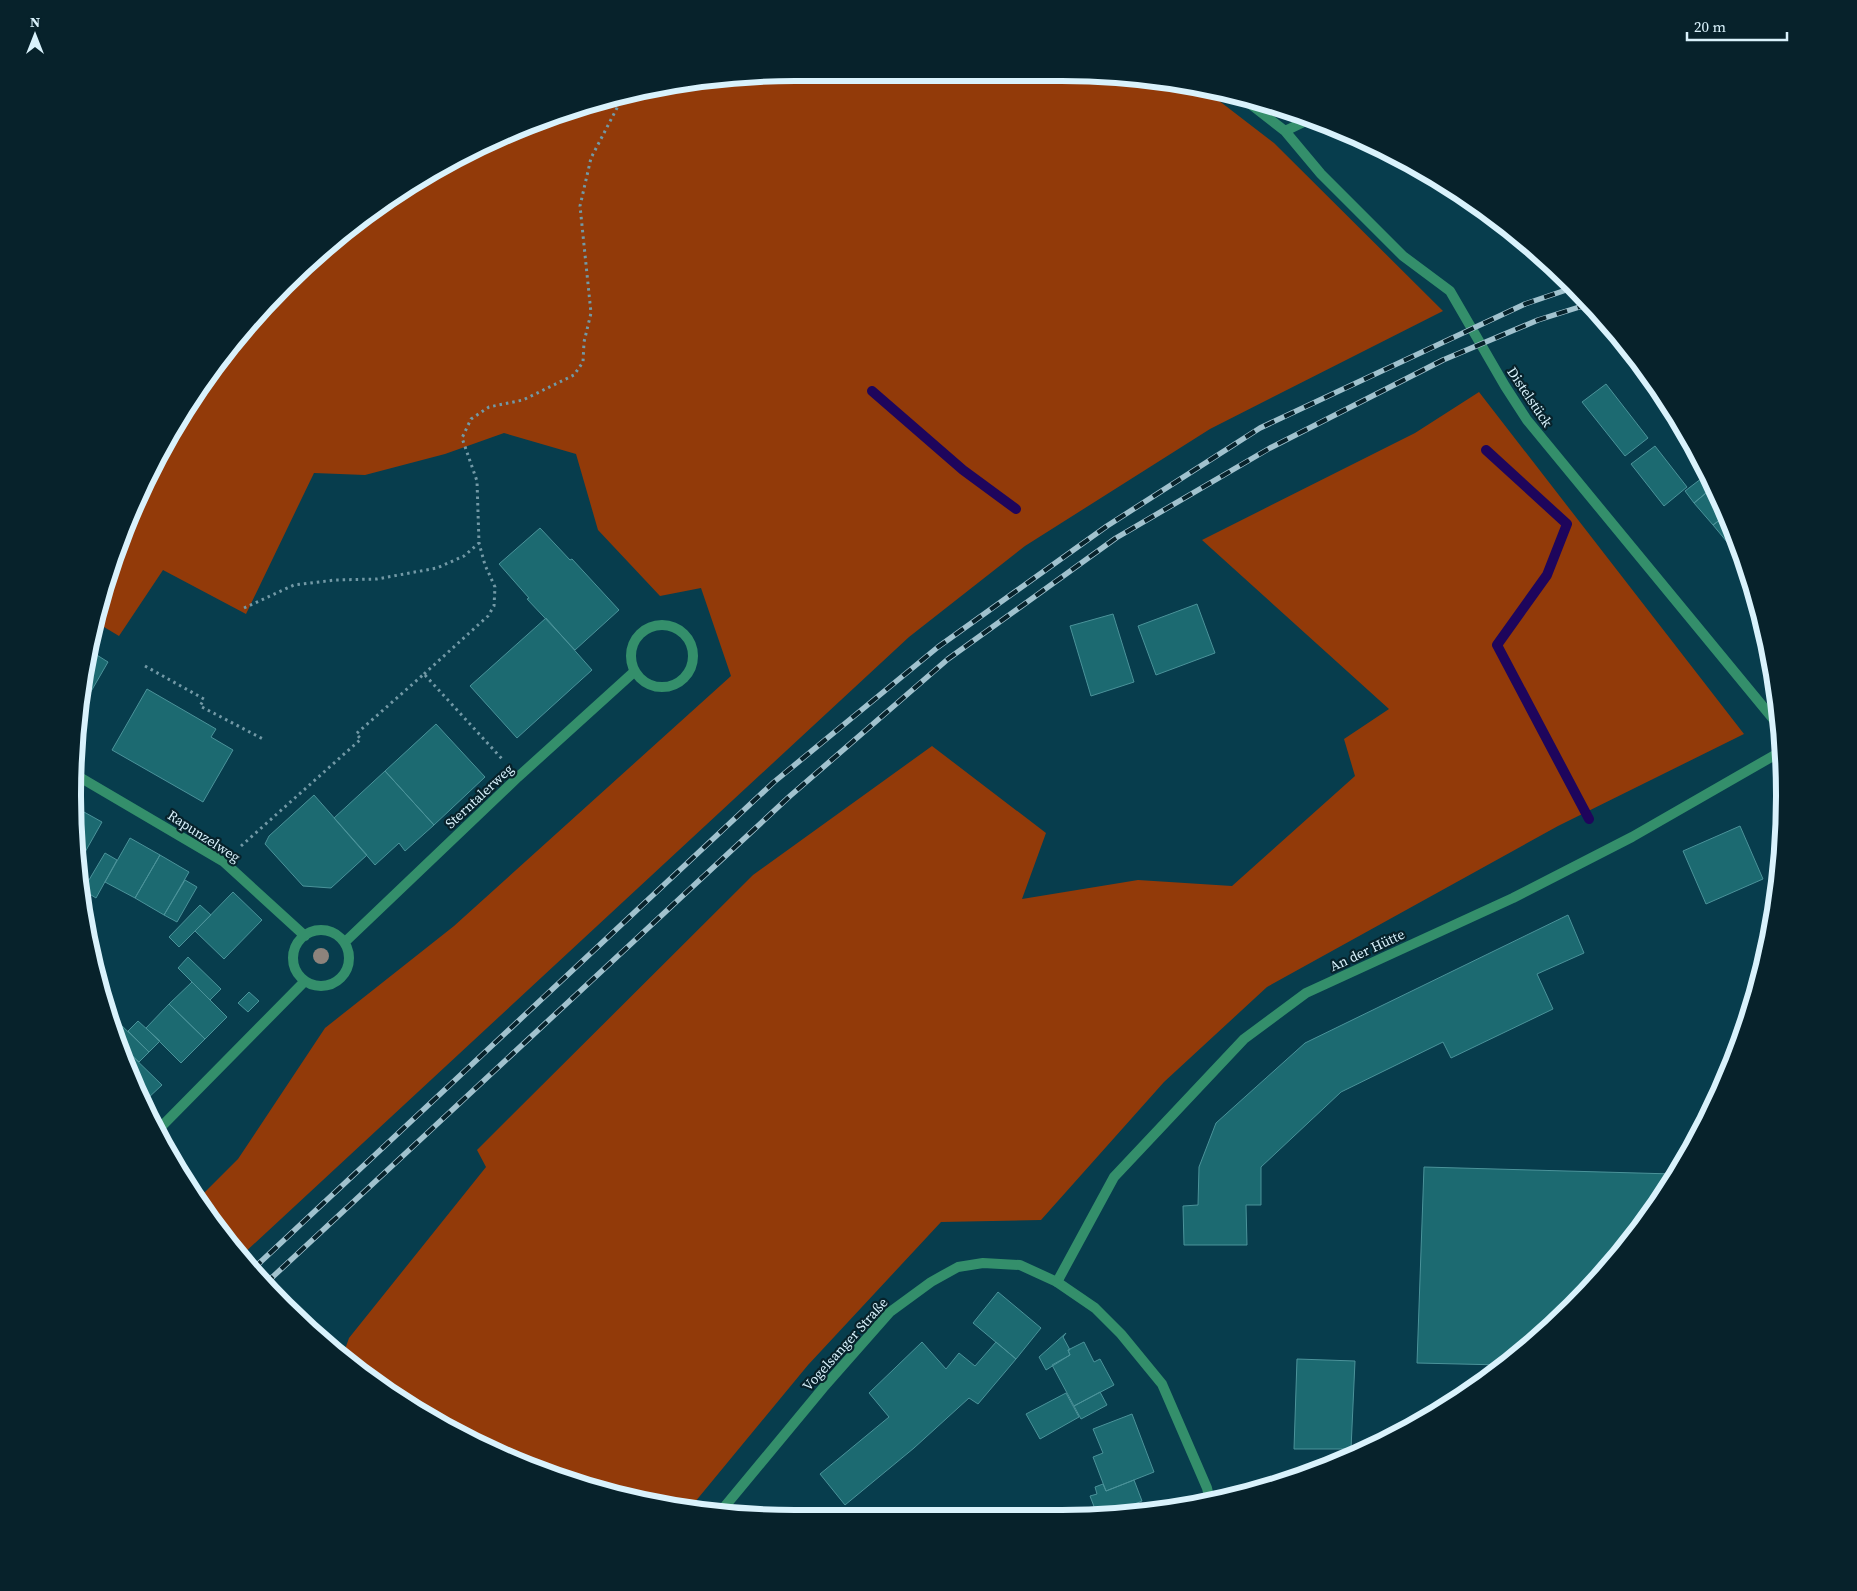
<svg xmlns="http://www.w3.org/2000/svg" width="1857" height="1591" font-family="'Source Serif 4',serif">
<style>
.green{fill:#923a09}
.lines{fill:none;stroke-linecap:round;stroke-linejoin:round}
.stream{stroke:#1e055c;stroke-width:10}
.building{fill:#1c6a71;stroke:#4b939a}
.path{stroke:#7299a6;stroke-width:3;stroke-dasharray:2.5 4;stroke-linecap:butt}
.minor{stroke:#348f6b;stroke-width:10}
.tertiary{stroke:#348f6b;stroke-width:10}
.rail-casing{stroke:#a1c2ce;stroke-width:5.5}
.rail{stroke:#07222b;stroke-width:4;stroke-dasharray:11;stroke-linecap:butt}
.tree{fill:#8d837c}
.labels{text-anchor:middle;stroke-width:4.5;stroke-linejoin:round;paint-order:stroke}
.street-label{font-size:14px;fill:#d9f2fc;stroke:#07222b}
.rim{fill:none;stroke:#d9f2fc;stroke-width:6}
</style>
<rect width="100%" height="100%" fill="#073d4d"/>
<path class="green" d="M796,73L1156,79L1205,90L1274,143L1443,311L1210,429L1025,546L909,637L242,1255L197,1200L238,1159L325,1028L454,926L731,676L701,588L660,596L598,530L576,454L504,433L445,454L365,475L314,473L246,614L163,570L119,636L99,624L127,519L195,394L319,252L475,147L609,97Z
M1479,392L1744,734L1558,826L1267,987L1164,1082L1041,1220L941,1222L808,1365L690,1508L655,1505L519,1464L394,1397L343,1355L349,1338L486,1167L477,1150L753,875L932,746L1046,833L1022,899L1138,880L1232,886L1355,776L1344,739L1389,709L1202,540L1415,433Z"/>
<g class="lines">
<path class="stream" d="M872,391L963,470L1016,509
M1486,450L1567,524L1547,575L1497,645L1589,819"/>
</g>
<path class="building" d="M1606,384L1648,438L1625,456L1582,402Z
M1655,446L1687,487L1664,506L1631,464Z
M1706,475L1712,488L1694,503L1685,491Z
M1712,488L1725,516L1713,525L1694,503Z
M1725,516L1737,543L1732,548L1713,525Z
M540,528L570,560L572,559L619,610L575,650L527,599L529,598L499,564Z
M1737,543L1746,563L1747,567L1732,548Z
M1197,604L1215,653L1156,675L1138,626Z
M1113,614L1134,682L1091,696L1070,626Z
M546,618L592,670L517,738L470,686Z
M92,652L108,662L78,714L79,701Z
M147,689L216,729L211,737L233,750L203,802L112,750Z
M436,724L485,777L434,825L385,771Z
M385,771L434,825L405,851L399,843L375,865L334,818Z
M314,795L367,855L331,888L303,886L265,844L269,836Z
M75,807L102,822L80,861L77,859L74,843Z
M1740,826L1763,879L1706,904L1683,851Z
M130,838L160,855L135,898L105,882Z
M105,853L117,860L96,898L83,890Z
M160,855L189,872L164,915L135,898Z
M185,880L197,887L177,922L164,915Z
M233,892L262,920L224,959L195,931Z
M200,905L211,915L179,947L169,937Z
M1568,915L1584,953L1537,974L1553,1009L1451,1058L1443,1042L1341,1092L1261,1167V1205H1246L1247,1245H1184L1183,1206L1198,1205L1199,1167L1216,1123L1305,1043Z
M188,957L221,989L210,1000L178,968Z
M192,982L227,1017L205,1039L169,1004Z
M249,992L259,1001L248,1012L238,1003Z
M169,1004L205,1039L181,1063L146,1028Z
M138,1021L160,1041L149,1052L128,1031Z
M118,1022L149,1052L139,1062L117,1041L111,1029Z
M122,1046L162,1085L146,1100L120,1047Z
M1424,1167L1673,1174L1635,1235L1538,1339L1502,1365L1417,1363Z
M998,1292L1041,1328L1016,1359L973,1323Z
M1066,1333L1063,1337L1070,1350H1068L1070,1355L1046,1370L1039,1357Z
M922,1342L946,1369L959,1353L975,1366L996,1342L1016,1359L978,1404L969,1398L914,1448L845,1505L820,1474L889,1417L869,1393Z
M1084,1342L1094,1362L1100,1359L1114,1385L1074,1406L1052,1365L1070,1355L1068,1350Z
M1297,1359L1355,1361L1351,1449H1294Z
M1100,1392L1107,1405L1081,1419L1074,1406Z
M1066,1393L1079,1417L1040,1439L1026,1414Z
M1132,1414L1154,1472L1106,1491L1093,1457L1103,1453L1093,1429Z
M1134,1480L1142,1501L1103,1517H1098L1090,1496L1097,1494L1095,1487L1103,1484L1106,1491Z"/>
<g class="lines">
<path class="path" d="M244,608L294,585L335,580L377,579L437,568L464,556L479,543
M145,666L204,699L200,706L263,739
M424,674L488,616L494,606L495,587L485,565L479,543L477,481L462,438L471,419L489,407L523,400L574,375L583,362L584,342L591,313L580,206L591,158L617,108L622,95
M241,846L361,739L356,734L424,674L503,760"/>
<path class="minor" d="M1244,99L1285,131L1321,174L1403,256L1450,291L1505,386L1527,420L1779,726
M1285,131L1312,118
M631 656a31 31 0 1 1 62 0a31 31 0 1 1-62 0Z
M76,775L224,862L305,936
M293 958a28 28 0 1 1 56 0a28 28 0 1 1-56 0Z
M345,942L518,777L635,671
M160,1128L305,981
M1057,1282L1114,1177L1244,1039L1306,993L1513,898L1632,837L1780,752"/>
<path class="tertiary" d="M721,1511L823,1388L890,1312L931,1282L958,1267L983,1263L1020,1265L1057,1282L1095,1308L1121,1334L1162,1384L1207,1488L1209,1497"/>
<g class="rail-casing">
<path id="rail" d="M253,1269L774,782L938,647L1107,526L1260,428L1525,304L1572,288
M265,1284L790,796L948,659L1116,538L1270,448L1443,360L1538,320L1589,304"/>
</g>
<use href="#rail" class="rail"/>
</g>
<circle class="tree" cx="321" cy="956" r="8"/>
<g class="labels">
<g class="street-label">
<text transform="translate(1530 397) rotate(56)" y="5">Distelstück</text>
<text transform="translate(479 796) rotate(-43)" y="5">Sterntalerweg</text>
<text transform="translate(204 836) rotate(33)" y="5">Rapunzelweg</text>
<text transform="translate(1367 950) rotate(-25)" y="5">An der Hütte</text>
<text transform="translate(845 1344) rotate(-48)" y="5">Vogelsanger Straße</text>
</g>
</g>
<path d="M0 0H1857V1591H0ZM795 81H1062A714 714 0 0 1 1776 795V796A714 714 0 0 1 1062 1510H795A714 714 0 0 1 81 796V795A714 714 0 0 1 795 81Z" fill="#07222b" fill-rule="evenodd"/>
<path class="rim" d="M795 81H1062A714 714 0 0 1 1776 795V796A714 714 0 0 1 1062 1510H795A714 714 0 0 1 81 796V795A714 714 0 0 1 795 81Z"/>
<g transform="translate(35 35)" stroke="#07222b" stroke-width="4" paint-order="stroke">
<path d="M0-4L9 19L0 12L-9 19Z" fill="#d9f2fc"/>
<text y="-8" font-size="14" font-weight="bold" text-anchor="middle" fill="#d9f2fc">N</text>
</g>
<path d="M1687 32v8h100v-8" fill="none" stroke="#d9f2fc" stroke-width="2.5"/>
<text x="1694" y="32" font-size="15" fill="#d9f2fc" stroke="#07222b" stroke-width="4" paint-order="stroke">20 m</text>
</svg>
